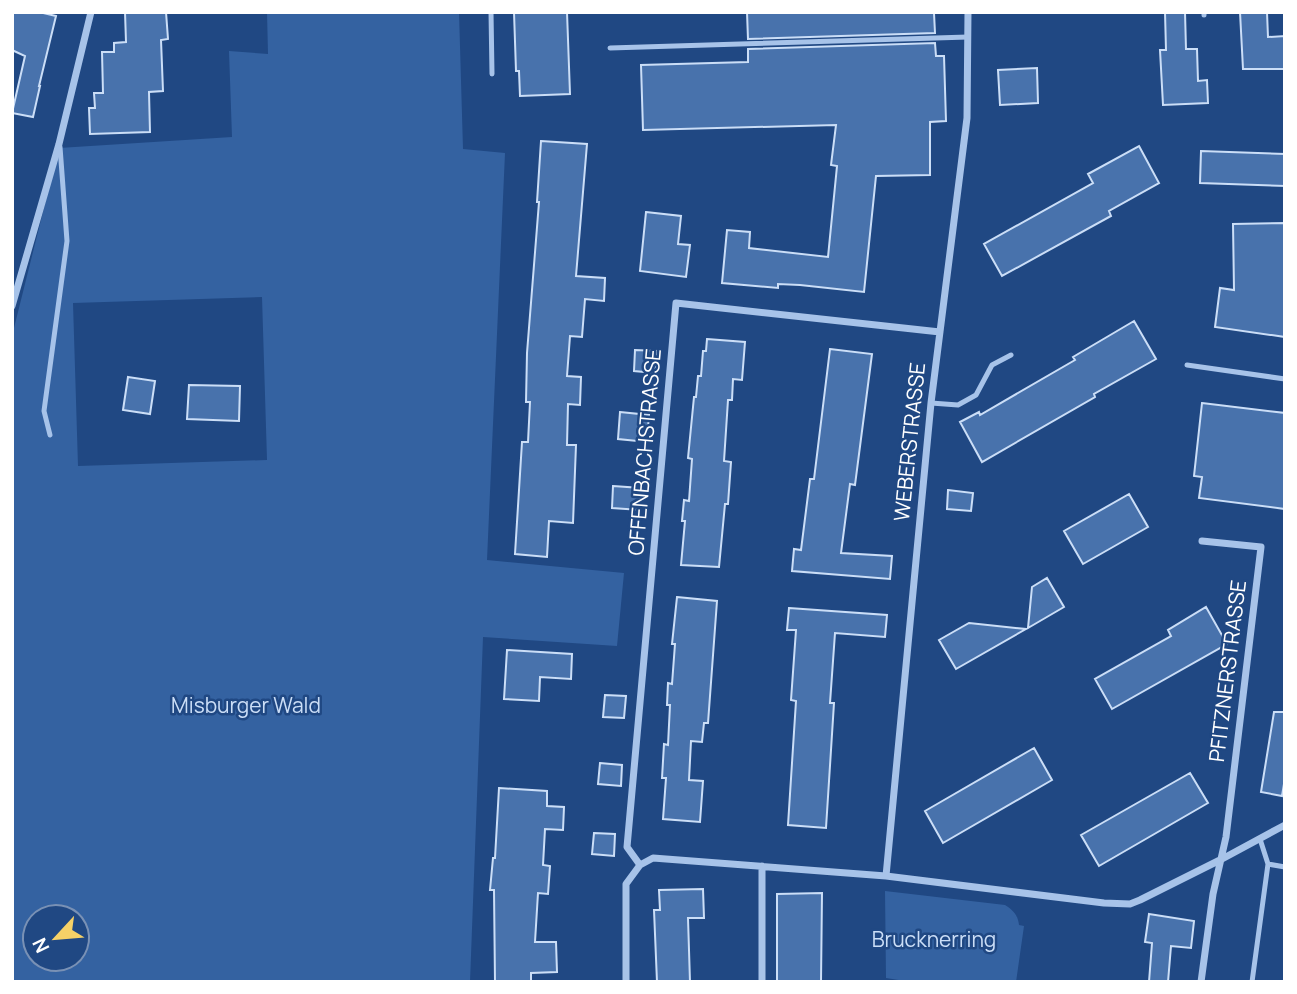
<svg xmlns="http://www.w3.org/2000/svg" width="1297" height="994" font-family="Manrope,sans-serif">
<style>
.green{fill:#3462a1;fill-rule:evenodd}
.building{fill:#4872ac;stroke:#cbdef7;stroke-width:2}
.lines{fill:none;stroke-linecap:round;stroke-linejoin:round}
.service{stroke:#a7c3e9;stroke-width:5}
.minor{stroke:#a7c3e9;stroke-width:7}
.labels{text-anchor:middle;stroke-width:5;stroke-linejoin:round;paint-order:stroke}
.street-label{font-size:21px;fill:#fff;stroke:#204883}
.park-label{font-size:21px;fill:#cbdef7;stroke:#204883}
</style>
<rect width="100%" height="100%" fill="#204883"/>
<path class="green" d="M267,12H459L463,149L505,153L487,560L624,573L617,646L483,637L470,982H12V336L59,148L232,137L229,51L268,54ZM262,297L267,460L78,466L73,303ZM35,917H77V959H35Z
M885,891L1005,905C1013,910 1018,915 1019,925L1024,926L1016,982H911L886,978Z"/>
<path class="building" d="M12,12H39L56,16L39,86H40L33,117L12,113L25,56L12,50Z
M125,12H166L168,39L161,40L163,91L149,92L150,132L90,134L89,108H95L94,93H103L102,52H114V43L126,42Z
M514,12H567L570,94L520,96L519,71H516Z
M747,12L934,13L935,33L748,39Z
M1165,12H1185L1186,49H1197L1198,81L1207,80L1208,103L1163,105L1160,50H1166Z
M1240,12H1267L1268,37L1285,36V69H1243Z
M935,43L936,56H944L946,121L930,122V175L876,176L864,292L800,285L778,284V288L722,283L727,230L750,232L749,248L828,257L837,166L831,165L836,125L643,130L641,65L748,62V49Z
M1037,68L1038,103L1000,105L998,70Z
M541,141L587,144L576,276L605,278L604,301L585,299L582,337L570,336L567,376L581,377L580,405L568,404L567,445H576L573,523L549,521L547,557L515,554L522,442H528L530,402H526L527,353L539,202H537Z
M1139,146L1159,183L1109,211L1111,216L1002,276L984,244L1093,183L1088,174Z
M1201,151L1285,154V186L1200,183Z
M646,212L681,216L678,244L690,245L686,277L640,271Z
M1285,223V337L1215,327L1220,288L1234,290L1233,224Z
M1134,321L1156,359L1094,394L1095,397L982,462L960,422L979,412L980,415L1075,360L1073,357Z
M707,339L745,342L742,380L733,379L732,400H728L724,461L731,462L728,504H725L719,567L681,565L685,521H682L684,500L689,501L692,459L688,458L694,397H696L698,376H701L703,351H706Z
M830,349L872,354L855,485L850,484L841,553L892,556L890,579L792,571L794,549L801,550L810,479H814Z
M635,350L657,351L655,373L634,371Z
M128,377L155,381L150,414L123,410Z
M189,385L240,386L239,421L187,419Z
M1202,403L1285,413V509L1199,498L1202,477L1194,476Z
M620,412L649,415L647,442L618,439Z
M613,486L641,488L640,510L612,508Z
M948,490L973,493L971,511L947,509Z
M1129,494L1148,527L1083,564L1064,531Z
M1047,578L1064,607L1028,628L1032,587Z
M677,597L717,601L708,723H704L702,742L691,741L689,780L703,781L700,822L663,819L666,778H662L664,744L668,745L670,705H667L668,683L672,684L675,644H672Z
M1206,607L1227,644L1112,709L1095,679L1171,636L1168,630Z
M789,608L887,615L885,637L835,633L830,703H834L826,828L788,825L796,701L791,700L796,630H787Z
M969,623L1026,629L956,669L939,640Z
M507,650L572,654L571,679L540,677L539,701L504,699Z
M605,695L626,696L624,718L603,717Z
M1274,712H1285V778L1282,796L1261,792Z
M1034,748L1052,780L943,843L925,811Z
M600,763L622,765L621,786L598,784Z
M1190,773L1208,803L1099,866L1081,835Z
M499,788L547,791V806L564,807L563,830L545,829L543,865L550,866L548,894L538,893L535,942H556L557,972L531,973V982H495L494,890H490L493,858H495Z
M594,833L615,834L614,856L592,854Z
M703,889L704,918H688L690,982H657L654,910H660L659,890Z
M822,893L821,982H777V894Z
M1149,914L1194,921L1191,948L1171,946L1168,982H1149L1152,943L1145,942Z"/>
<g class="lines">
<path class="service" d="M491,12L492,74
M1204,12V15
M610,48L968,37
M1187,365L1285,379
M931,403L958,405L976,395L992,365L1011,355
M50,435L44,411L67,241L60,147
M1260,839L1268,864
M1252,982L1268,864L1285,867"/>
<path class="minor" d="M12,306L59,144L91,12
M640,865L627,847L676,303L940,332
M886,876L931,403L967,118L968,12
M626,982V884L640,865L653,858L886,876L1104,903L1130,904L1140,900L1222,859L1285,825
M762,982V866
M1201,982L1213,894L1226,837L1261,547L1202,541"/>
</g>
<g class="labels">
<g class="street-label">
<text transform="translate(910 442) rotate(-84)" y="7">WEBERSTRASSE</text>
<text transform="translate(645 452) rotate(-85)" y="7">OFFENBACHSTRASSE</text>
<text transform="translate(1228 671) rotate(-83)" y="7">PFITZNERSTRASSE</text>
</g>
<g class="park-label">
<text x="246" y="713">Misburger Wald</text>
<text x="934" y="947">Brucknerring</text>
</g>
</g>
<rect width="1297" height="994" fill="none" stroke="#ffffff" stroke-width="28"/>
<g transform="translate(56 938) rotate(244)"><circle r="33" fill="#204883" stroke="#7991b5" stroke-width="2"/>
<path d="M0-5L12 26L0 18L-12 26Z" fill="#f6d167"/>
<text y="-10" font-size="19" font-weight="bold" text-anchor="middle" fill="#ffffff">N</text>
</g>
</svg>
